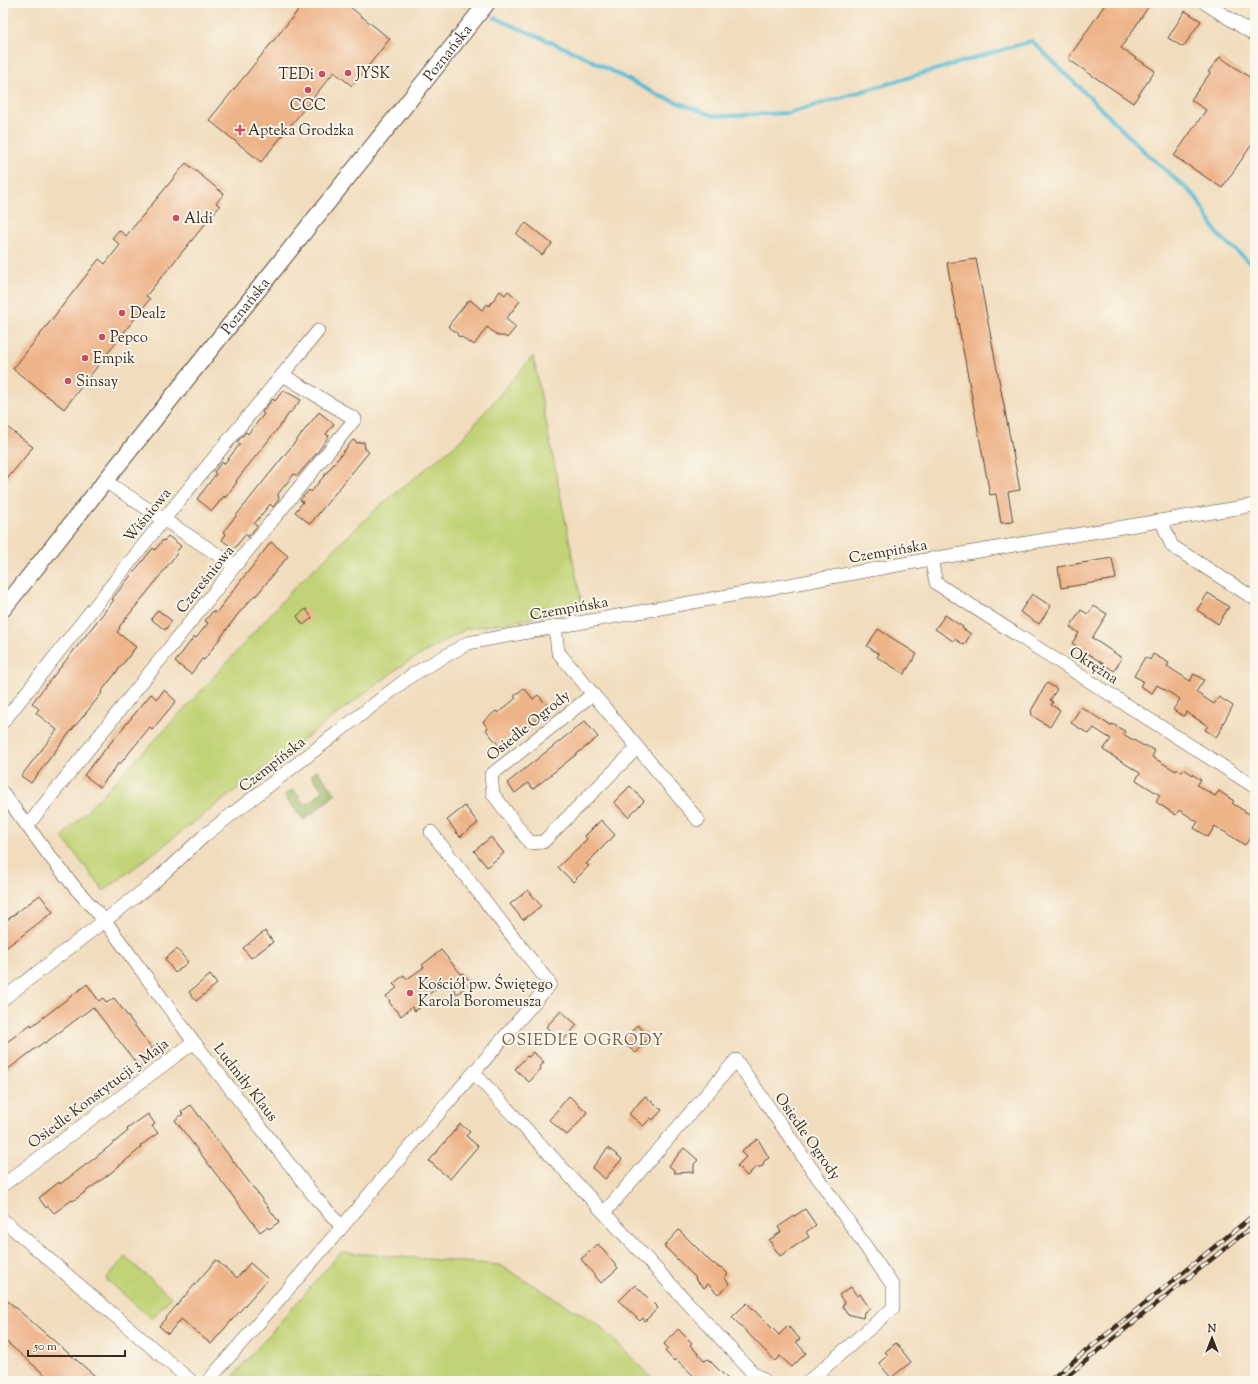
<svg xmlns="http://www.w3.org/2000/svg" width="1258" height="1384" font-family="'Sorts Mill Goudy',serif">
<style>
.green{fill:#c1d376;stroke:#7e7e4a}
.forest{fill:#98b567;stroke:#6a7042}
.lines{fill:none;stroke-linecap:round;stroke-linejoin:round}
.stream{stroke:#56bcd4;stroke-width:4}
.building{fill:#eeb489}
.minor-casing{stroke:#564536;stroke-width:14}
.tertiary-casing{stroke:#564536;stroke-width:18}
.minor{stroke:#fff;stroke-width:13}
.tertiary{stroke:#fff;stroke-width:16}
.rail-casing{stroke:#3b2a1e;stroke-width:4.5}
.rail{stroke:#fbf7ec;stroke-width:3;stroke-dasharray:9;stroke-linecap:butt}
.poi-dot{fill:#d1495b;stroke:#fbf7ec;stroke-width:1.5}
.labels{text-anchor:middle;stroke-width:4;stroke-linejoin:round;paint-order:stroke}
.street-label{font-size:15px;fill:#3b2a1e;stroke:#fbf7ec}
.poi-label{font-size:15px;fill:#3b2a1e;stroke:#fbf7ec;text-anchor:start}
.neighbourhood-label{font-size:16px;letter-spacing:1px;fill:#7a5a43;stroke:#fbf7ec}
</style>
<rect width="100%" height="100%" fill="#fbf7ec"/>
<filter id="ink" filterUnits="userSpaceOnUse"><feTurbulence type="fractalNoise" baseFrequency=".025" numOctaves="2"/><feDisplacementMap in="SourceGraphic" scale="8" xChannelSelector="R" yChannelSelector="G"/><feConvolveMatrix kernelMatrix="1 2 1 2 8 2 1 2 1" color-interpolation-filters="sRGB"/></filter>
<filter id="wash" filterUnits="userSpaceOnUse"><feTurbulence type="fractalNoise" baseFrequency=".012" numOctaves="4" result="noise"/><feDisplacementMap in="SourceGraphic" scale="16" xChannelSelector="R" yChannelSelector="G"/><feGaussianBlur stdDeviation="0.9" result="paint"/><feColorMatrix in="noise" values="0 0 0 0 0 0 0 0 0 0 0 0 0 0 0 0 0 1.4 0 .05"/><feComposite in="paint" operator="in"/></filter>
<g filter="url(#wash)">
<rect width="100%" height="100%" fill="#f1ddbe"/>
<path class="green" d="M533,356L583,610L466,629L404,664L257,774L104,891L62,837L194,699L294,588L375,510L460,441Z
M341,1252L500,1265L599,1325L655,1381H229Z
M125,1257L171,1297L152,1319L106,1279Z"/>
<path class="forest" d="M317,770L336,794L304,820L284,796L293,789L305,805L323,791L311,775Z"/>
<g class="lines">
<path class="stream" d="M461,3L467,5
M495,18L579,54L660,96L715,116L789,113L1032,41L1146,153L1196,197L1218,235L1252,264L1255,269"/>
</g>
<g id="blocks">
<path class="building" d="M304,3H345L390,39L352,86L334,72L261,162L209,120Z
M1106,3H1151L1121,48L1155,71L1133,103L1068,59Z
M1185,11L1201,21L1183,47L1168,38Z
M1220,57L1255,81V140L1222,188L1174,156L1206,110L1191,100L1210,73L1208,72Z
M186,163L224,194L216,203L220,206L146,296L150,299L64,409L13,369L99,259L105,264L120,245L112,238L119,230L126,236Z
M526,223L552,244L542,255L516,234Z
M976,259L1020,490L1008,492L1013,522L1001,523L996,494L990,495L947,263Z
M500,291L505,295L508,291L520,301L506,319L516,327L507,338L504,336H498L487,327L474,345L471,342L470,344L462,337L458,336L457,333L448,326L468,301L470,300L482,310L487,304L489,306Z
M283,390L301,400L290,413H289L284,421L243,472L236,481L237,482L225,498L224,496L212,511L197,499L216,474L214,472L222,462L224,464L240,444L237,442L246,432L248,434L264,414L262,412L273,399L275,401Z
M319,412L334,424L326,434L329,436L316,454L297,476L294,474L278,494L279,499L273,507L270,504L254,524L257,526L248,537L246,534L234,549L222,540L226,534L223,532Z
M3,424L33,447L3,484Z
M353,440L357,443L364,442L365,449L369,452L310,524L295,512L303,502L300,500L309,490L311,492Z
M168,536L181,546L177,551L178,552L153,585L119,627L120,628L117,632L136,647L101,692L102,693L63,741L31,783L21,776L57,730L36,713L39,709L32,703L114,600L112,599L153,548L155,550L163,540L164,541Z
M271,542L288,556L256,596L255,595L238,614L204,660L202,659L191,674L175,662L194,637L196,638L208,623L205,621L213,611L216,613Z
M1112,558L1116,579L1061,588L1058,567Z
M1208,593L1229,607L1218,624L1197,610Z
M1032,594L1051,606L1039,624L1020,612Z
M1094,606L1107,614L1092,638L1122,658L1114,671L1072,643L1079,633L1070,627L1081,610L1088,614Z
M306,609L312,618L303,625L297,616Z
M158,610L172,621L165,630L151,619Z
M945,615L963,627L962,628L971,634L964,645L955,639L953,641L935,629Z
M878,629L917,654L904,674L877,657L879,654L867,646Z
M1153,654L1169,663L1167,666L1190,681L1194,674L1204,680L1196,692L1214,704L1219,697L1233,706L1222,725L1223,726L1216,737L1205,730L1208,726L1186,712L1184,716L1173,710L1180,699L1157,685L1152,693L1140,686L1143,681L1134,676L1145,657L1150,660Z
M1047,683L1057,689L1050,700L1053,702L1051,705L1060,710L1050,727L1031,715L1032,712L1031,711Z
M524,688L533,699L538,695L550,709L501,748L486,730L488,728L483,722L496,711L498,713L516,698L514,696Z
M164,690L176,701L152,730L150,727L120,764L119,763L100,787L84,775L151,694L157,699Z
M1081,707L1111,726L1112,724L1125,731L1123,734L1144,746L1145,745L1155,751L1152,757L1176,771L1177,769L1182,772L1184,769L1201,780L1197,785L1215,796L1219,791L1234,801L1232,803L1255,818V831L1245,845L1215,826L1208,837L1194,828L1198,822L1179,810L1176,815L1156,802L1160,795L1136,780L1140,773L1103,750L1111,739L1094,728L1089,734L1071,723Z
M585,721L598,737L533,789L528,783L515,793L507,783Z
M630,786L644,801L628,817L614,802Z
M465,806L478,823L460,837L447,820Z
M601,820L615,835L586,864L589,866L573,882L558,867L587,839L585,836Z
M491,837L504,853L487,867L474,851Z
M528,890L541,906L523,920L510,904Z
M40,895L53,912L3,950V923Z
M265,931L273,942L251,958L243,948Z
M177,949L188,962L175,973L165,959Z
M441,950L461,974L463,973L471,983L457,994L447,980L423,999L426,1003L415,1011L412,1007L401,1016L397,1010L396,1011L389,1002L390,1001L386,996L397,988L393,984L404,975L407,979L424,967L422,965Z
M210,975L217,984L196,1001L189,992Z
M87,984L99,1001L103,998L107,1003L114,998L158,1056L140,1068L93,1007L45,1043L44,1042L3,1073V1045L31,1024L32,1026Z
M561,1011L577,1025L562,1042L546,1027Z
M637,1025L650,1036L636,1053L622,1042Z
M533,1052L544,1062L540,1067L541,1069L529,1082L515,1069L527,1056L529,1057Z
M569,1096L587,1112L576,1126L567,1135L549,1120Z
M645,1096L662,1110L653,1120L651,1118L643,1126L629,1114Z
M191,1105L279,1222L269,1229L267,1227L260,1232L175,1120L183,1114L181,1112Z
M148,1114L155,1124L152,1126L158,1133L140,1146L141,1148L108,1175L73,1201L72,1200L54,1213L48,1206L46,1208L39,1198L59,1182L60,1184L95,1158L128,1131L127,1129Z
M460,1124L470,1132L466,1136L478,1146L450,1179L429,1161Z
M758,1139L769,1158L764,1161L763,1166L755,1168L747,1176L737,1166L746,1157L741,1152L745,1148Z
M608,1148L622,1159L605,1179L592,1168Z
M684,1148L698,1160L694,1164V1172L674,1173V1170L669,1166Z
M805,1209L816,1225L806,1232L809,1237L780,1256L769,1240L781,1232L778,1227Z
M679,1230L713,1264L714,1263L719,1268L721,1267L728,1274L724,1278L729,1283L727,1287L718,1294L708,1284L704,1288L695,1279L696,1278L664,1246Z
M598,1244L618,1268L601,1283L581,1259Z
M216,1260L237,1278L250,1263L268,1279L211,1344L181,1319L168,1334L159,1326Z
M635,1285L658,1308L645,1321L643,1318L640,1321L619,1301Z
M851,1287L857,1296L860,1294L870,1309L864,1312L863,1318L847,1314L842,1306L845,1304L839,1295Z
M3,1297L60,1346L101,1381H52L3,1339Z
M747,1303L779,1335L788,1326L800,1339L796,1342L806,1353L792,1367L780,1356L775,1361L732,1317Z
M678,1329L692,1343L690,1345L705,1361L708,1359L730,1381H699L676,1359L674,1361L665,1351L668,1348L664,1344Z
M896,1343L911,1362L891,1378L879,1363L888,1355L885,1352Z"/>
</g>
</g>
<g filter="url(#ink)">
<use href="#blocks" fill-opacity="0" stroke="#564536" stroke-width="1"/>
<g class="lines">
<g class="minor-casing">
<path id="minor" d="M1205,3L1255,35
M105,481L235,566
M1162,522L1172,546L1255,599
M931,559L936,583L1255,787
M555,626L558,652L698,820
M593,694L491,775L493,794L530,843L543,842L637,748
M3,722L164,519L318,331
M3,793L48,854L77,890L105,921L194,1042L315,1197L342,1227
M27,826L235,566L355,419L283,375
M3,999L152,884L205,835L412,675L468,643L931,559L1255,505
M474,1073L753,1373L765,1381
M3,1185L194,1042
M604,1213L736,1060L893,1286V1308L809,1381
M3,1220L191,1381
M208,1381L342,1227L383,1178L550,984L431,832"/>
</g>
<g class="tertiary-casing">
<g id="tertiary">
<path id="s1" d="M3,609L487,3"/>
</g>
</g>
<use href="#minor" class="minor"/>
<use href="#tertiary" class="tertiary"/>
<g class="rail-casing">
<path id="rail" d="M1049,1381L1255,1214
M1061,1381L1255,1224"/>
</g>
<use href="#rail" class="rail"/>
</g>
</g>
<g class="poi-dot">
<circle cx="348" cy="73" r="4"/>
<circle cx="322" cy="74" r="4"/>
<circle cx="308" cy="90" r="4"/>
<path d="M238 124h4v4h4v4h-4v4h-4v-4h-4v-4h4z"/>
<circle cx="176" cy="218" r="4"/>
<circle cx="122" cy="313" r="4"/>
<circle cx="102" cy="337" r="4"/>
<circle cx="85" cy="358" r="4"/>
<circle cx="68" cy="381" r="4"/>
<circle cx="410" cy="993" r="4"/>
</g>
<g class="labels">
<g class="street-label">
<text dy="5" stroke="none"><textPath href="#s1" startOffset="712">Poznańska</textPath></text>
<text dy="5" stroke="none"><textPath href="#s1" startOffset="388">Poznańska</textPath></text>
<text transform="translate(147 515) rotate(-51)" y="5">Wiśniowa</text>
<text transform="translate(888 551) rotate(-10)" y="5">Czempińska</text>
<text transform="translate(205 579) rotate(-51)" y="5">Czereśniowa</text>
<text transform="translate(569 608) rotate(-10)" y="5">Czempińska</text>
<text transform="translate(1094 665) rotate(33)" y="5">Okrężna</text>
<text transform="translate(528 725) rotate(-39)" y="5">Osiedle Ogrody</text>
<text transform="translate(272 764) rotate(-38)" y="5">Czempińska</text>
<text transform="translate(246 1082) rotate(52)" y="5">Ludmiły Klaus</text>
<text transform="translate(98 1093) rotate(-37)" y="5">Osiedle Konstytucji 3 Maja</text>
<text transform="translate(808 1136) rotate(55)" y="5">Osiedle Ogrody</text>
</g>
<g class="poi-label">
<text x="356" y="78">JYSK</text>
<text x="314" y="79" text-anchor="end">TEDi</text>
<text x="308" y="110" text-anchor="middle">CCC</text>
<text x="248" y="135">Apteka Grodzka</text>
<text x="184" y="223">Aldi</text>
<text x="130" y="318">Dealz</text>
<text x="110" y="342">Pepco</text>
<text x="93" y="363">Empik</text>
<text x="76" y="386">Sinsay</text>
<text x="418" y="989">Kościół pw. Świętego<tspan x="418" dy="17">Karola Boromeusza</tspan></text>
</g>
<g class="neighbourhood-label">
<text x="583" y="1045">OSIEDLE OGRODY</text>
</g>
</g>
<rect width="1258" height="1384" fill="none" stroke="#fbf7ec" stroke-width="16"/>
<g transform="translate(1212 1338)" stroke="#fbf7ec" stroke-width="3" paint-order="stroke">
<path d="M0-3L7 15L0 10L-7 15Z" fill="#3b2a1e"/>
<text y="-6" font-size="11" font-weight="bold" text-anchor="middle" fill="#3b2a1e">N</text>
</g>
<path d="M28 1350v6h97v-6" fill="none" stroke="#3b2a1e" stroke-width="2"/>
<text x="34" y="1350" font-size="12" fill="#3b2a1e" stroke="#fbf7ec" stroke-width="3" paint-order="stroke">50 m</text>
</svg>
